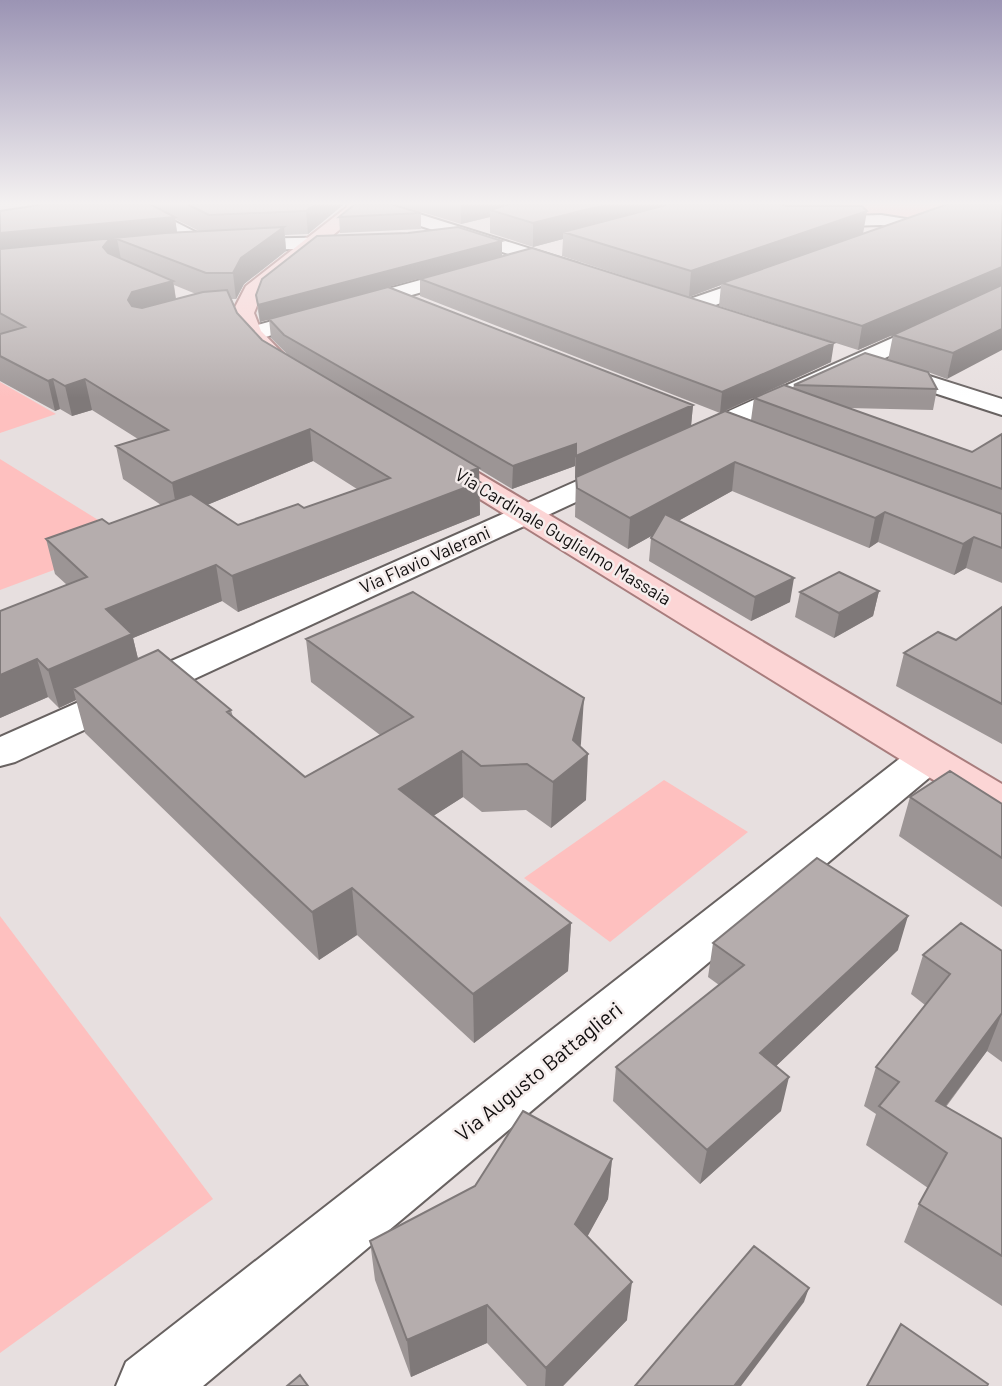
<svg xmlns="http://www.w3.org/2000/svg" width="1002" height="1386" font-family="Barlow,sans-serif">
<style>
.green{fill:#fec0bf}
.lines{fill:none;stroke-linecap:round;stroke-linejoin:round}
.minor-casing{stroke:#686261;stroke-width:4}
.major-casing{stroke:#a87d7d;stroke-width:4}
.minor{fill:#fff;fill-rule:evenodd}
.major{fill:#fcd5d5;fill-rule:evenodd}
.wall{fill:#9c9595;fill-rule:evenodd}
.shaded-wall{fill:#7f7979}
.building{fill:#b5adad;stroke:#7f7979;stroke-width:2}
.labels{text-anchor:middle;stroke-width:5;stroke-linejoin:round;paint-order:stroke}
.street-label{font-size:18px;fill:#100e0e;stroke:#f5edec}
.near-street-label{font-size:21px;fill:#100e0e;stroke:#f5edec}
</style>
<rect width="100%" height="100%" fill="#e7dfdf"/>
<path class="green" d="M767,204H947L910,219L780,220Z
M0,382L56,414L0,433Z
M0,459L132,541L0,590Z
M664,780L748,832L610,942L524,878Z
M0,916L213,1199L0,1353Z"/>
<g class="lines">
<g class="minor-casing">
<path id="minor" d="M118,204H140L217,243L220,247L210,253L203,251Z
M361,204H387L579,264L582,268L579,272H565L364,208Z
M881,215L919,221L922,225L913,230L881,225L814,227L805,222L814,217Z
M351,237L358,239L361,243L358,247L233,251L223,245L233,239Z
M471,266L478,268L481,272L478,276L251,341L243,339L240,334L243,329Z
M768,272L775,274L778,278L775,282L700,311H684L681,306L684,301Z
M1002,289V303L702,444L692,446L682,444L678,438L682,432Z
M885,362L1002,399V415L876,374L873,369L876,364Z
M622,461L632,464L636,470L632,476L15,762L0,766V737Z
M927,745L942,749L948,758L942,767L203,1386H116L126,1362L912,749Z"/>
</g>
<g class="major-casing">
<path id="major" d="M347,204H363L365,209L262,293L254,313L261,331L292,363L289,368C261,375 240,335 232,313L246,286L347,207Z
M435,450L445,453L1002,784V818L987,813L425,465L421,459L425,453Z"/>
</g>
<use href="#minor" class="minor"/>
<use href="#major" class="major"/>
</g>
<path class="wall" d="M45,204H344L308,234L285,235L286,251L244,284L236,299H231L237,313L262,340L287,354L271,338L269,319L260,322L258,311L256,295L502,256L388,287L693,405L691,426L720,413L420,296V279L673,292L562,256L563,239L533,247L490,233V217L461,224L395,204H842L841,206L863,233L1002,204L947,379L928,372L937,389L933,410L848,408L972,452L1002,434V583L966,568L954,575L878,542L869,548L732,491L678,521L790,602L751,621L649,561L651,538L653,535L628,549L575,517L576,477L575,478V466L512,489L479,469L480,515L238,612L222,601L133,638L138,659L231,710L233,717L305,777L380,735L311,682L306,639L581,743L580,747L586,800L551,828L526,810L482,812L463,797L433,816L571,923L568,971L474,1043L357,935L319,960L85,733L76,700L59,708L48,697L0,718V611L67,585L55,574L46,539L109,524L161,505L123,479L116,446L138,439L92,410L72,416L60,409L55,411L0,381V211ZM175,219L199,231L177,233ZM174,285L196,294L176,299ZM721,285L719,306L858,350L893,335L888,360L794,385L793,388L754,398L751,420L726,411L831,362L689,297ZM313,461L357,489L304,508L238,525L207,505Z
M421,213V229L340,233L339,217Z
M879,591L873,616L834,638L795,617L800,592Z
M1002,607V744L896,686L904,653L956,640Z
M910,797L1002,804V907L899,836Z
M713,943L898,950L776,1066L781,1111L700,1184L613,1101L616,1067L719,985L708,977Z
M1002,951V1062L987,1051L946,1107L1002,1139V1306L904,1242L919,1204L928,1188L866,1145L876,1114L864,1106L876,1067L925,1005L911,994L923,955Z
M612,1159L608,1199L587,1236L627,1320L563,1386H527L487,1343L411,1377L375,1280L370,1241Z"/>
<path class="shaded-wall" d="M315,204H344L308,234L306,211Z
M461,204H528L490,210V217L461,224Z
M609,204H692L563,232V239L533,247V223Z
M867,211L863,234L722,283L721,285L689,297L691,271Z
M175,217L178,240L117,239L122,264L0,258V233Z
M284,227L286,251L244,284L236,299L233,273L241,258Z
M502,241V256L260,322L258,305Z
M1002,267V287L858,350L862,326Z
M173,281L177,307L137,318L128,300L132,292Z
M1002,329V350L947,379L953,353Z
M834,343L831,362L720,413L722,392Z
M53,379L60,409L55,411L48,381Z
M85,379L92,410L72,416L65,386Z
M693,405L691,426L575,478L576,456Z
M310,429L313,461L178,517L172,483Z
M576,444L575,466L512,489L513,466Z
M735,462L732,491L628,549L630,518Z
M479,468L480,515L238,612L232,576L464,473Z
M885,512L878,542L869,548L875,518Z
M974,537L966,568L954,575L963,544Z
M216,565L222,601L133,638L141,671L73,688L76,700L59,708L48,670L106,609Z
M794,578L790,602L751,621L755,597Z
M879,591L873,616L834,638L839,613Z
M37,659L48,697L0,718V675Z
M584,698L581,743L577,763L588,754L586,800L551,828L553,782L573,740Z
M462,751L463,797L402,836L399,789Z
M352,888L357,935L319,960L312,912Z
M908,916L898,950L753,1088L760,1053Z
M571,923L568,971L474,1043L473,994Z
M1002,1013L987,1051L923,1136L936,1101Z
M789,1077L781,1111L700,1184L707,1150Z
M612,1159L608,1199L573,1263L575,1224Z
M632,1282L627,1320L563,1386H545L546,1368Z
M809,1288L804,1302L741,1386H734Z
M487,1305V1343L411,1377L407,1340Z"/>
<path class="building" d="M45,204H150L175,217L0,233V211Z
M187,204H315L306,211L209,215Z
M355,204H390L421,213L339,217Z
M510,204H609L533,223L490,210Z
M670,204H780L785,206H862L867,211L691,271L563,232Z
M948,204H1002V267L862,326L722,283Z
M284,227L241,258L233,273H206L117,239L108,241L103,247L108,253L173,281L132,292L128,300L132,306L142,308L203,292L227,290L237,313L262,340L479,468L464,473L480,482L232,576L216,565L106,609L132,634L48,670L37,659L0,675V611L87,577L46,539L102,519L109,524L191,494L238,525L298,504L304,508L390,478L310,429L172,483L116,446L168,430L85,379L65,386L53,379L48,381L0,356V334L25,327L0,313V249L165,233Z
M458,227L502,241L258,305L256,295L262,279L317,236L408,233Z
M532,248L834,343L722,392L420,279Z
M1002,285V329L953,353L893,335Z
M388,287L693,405L576,456V444L513,466L284,335L269,319Z
M865,353L928,372L937,389L794,385Z
M784,385L972,452L1002,434V489L754,398Z
M725,411L1002,514V548L974,537L963,544L885,512L875,518L735,462L630,518L577,488L576,477Z
M665,514L794,578L755,597L651,538Z
M839,572L879,591L839,613L800,592Z
M413,592L584,698L573,740L588,754L553,782L527,764L481,766L462,751L399,789L571,923L473,994L352,888L312,912L73,688L158,650L231,710L227,712L305,777L413,717L306,639Z
M1002,607V704L904,653L938,632L956,640Z
M950,771L1002,804V858L910,797Z
M817,858L908,916L760,1053L789,1077L707,1150L616,1067L744,965L713,943Z
M961,923L1002,951V1013L936,1101L1002,1139V1256L919,1204L947,1153L879,1106L899,1082L876,1067L950,974L923,955Z
M523,1111L612,1159L575,1224L632,1282L546,1368L487,1305L407,1340L370,1241L475,1186Z
M754,1246L809,1288L734,1386H635Z
M901,1324L988,1384L987,1386H867Z
M300,1375L308,1386H287Z"/>
<linearGradient id="sky" x2="0" y2="1"><stop stop-color="#9b94b4"/><stop offset="0.51" stop-color="#f4f1f1"/><stop offset="1" stop-color="#f4f1f1" stop-opacity="0"/></linearGradient>
<rect width="1002" height="398" fill="url(#sky)"/>
<g class="labels">
<g class="street-label">
<text transform="translate(563 537) rotate(31)" y="6">Via Cardinale Guglielmo Massaia</text>
<text transform="translate(425 560) rotate(-24)" y="6">Via Flavio Valerani</text>
</g>
<g class="near-street-label">
<text transform="translate(539 1072) rotate(-39)" y="7">Via Augusto Battaglieri</text>
</g>
</g>
</svg>
